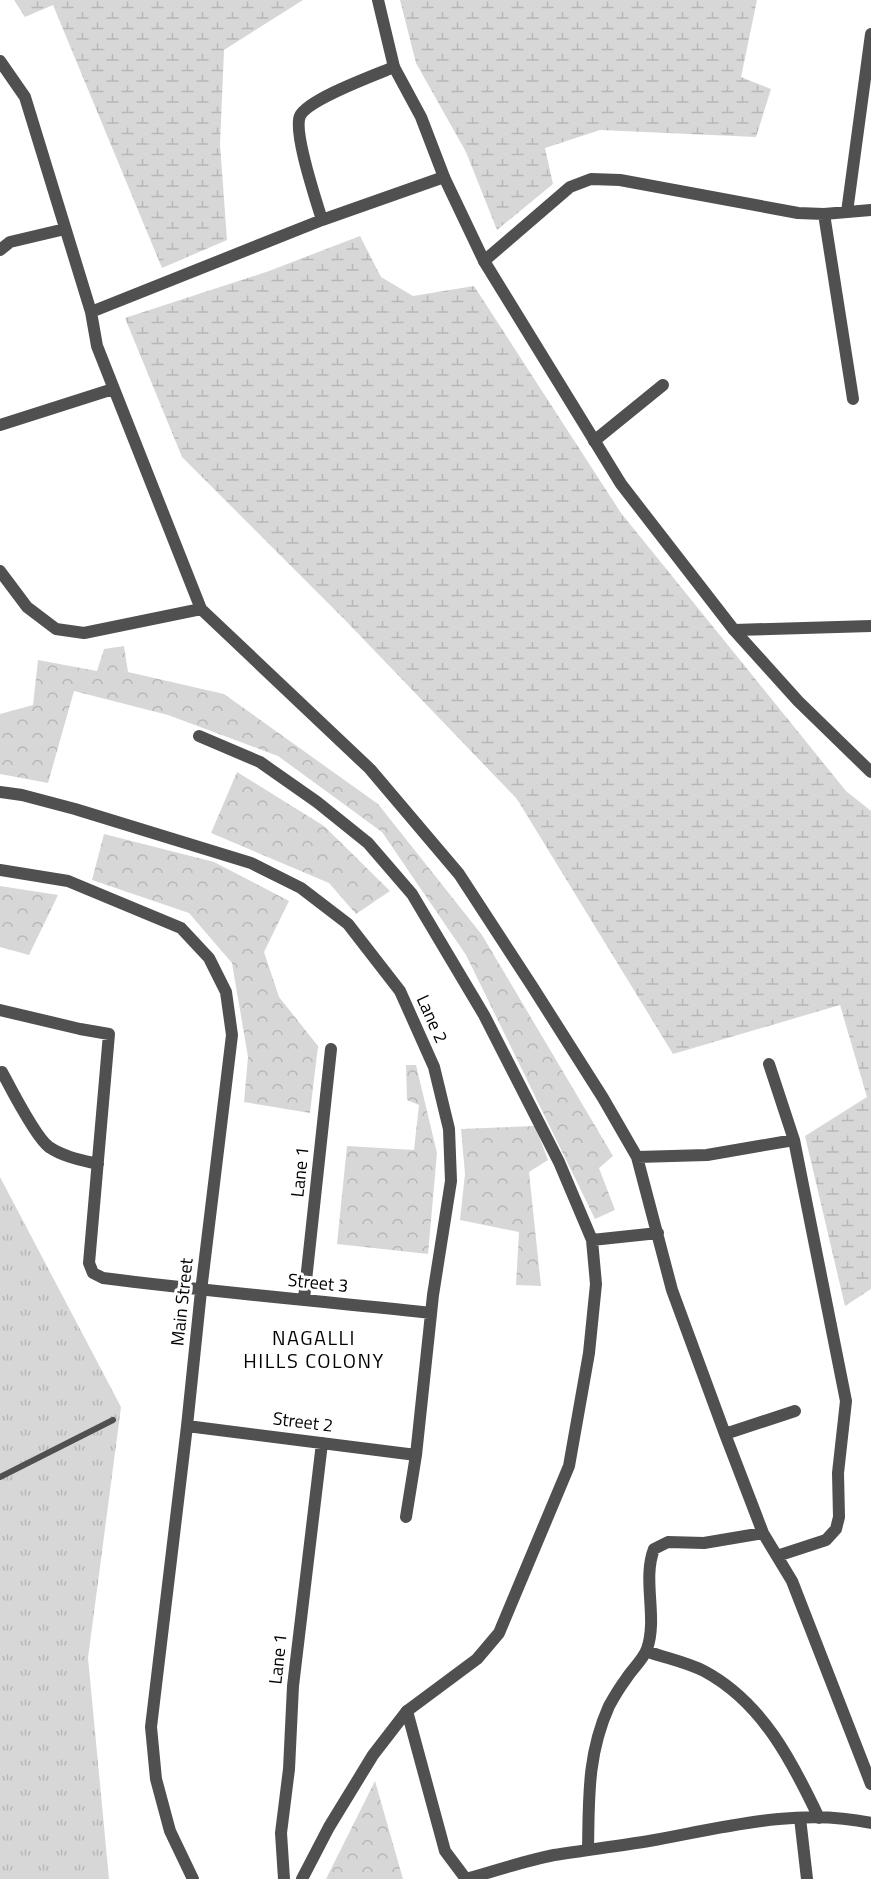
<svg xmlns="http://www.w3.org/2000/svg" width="871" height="1879" font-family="'Titillium Web',sans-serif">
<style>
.grass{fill:url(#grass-tufts)}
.forest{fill:url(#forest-crowns)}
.wetland{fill:url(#wetland-marsh)}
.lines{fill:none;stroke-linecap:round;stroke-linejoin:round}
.service{stroke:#505050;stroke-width:6}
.minor{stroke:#505050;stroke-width:12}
.tertiary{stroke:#505050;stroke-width:12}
.labels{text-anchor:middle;stroke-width:6;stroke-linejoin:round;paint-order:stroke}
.street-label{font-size:18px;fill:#000;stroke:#fff}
.neighbourhood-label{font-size:20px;letter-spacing:1.5px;fill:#000;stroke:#fff}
</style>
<defs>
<pattern id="grass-tufts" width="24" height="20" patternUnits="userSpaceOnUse" patternTransform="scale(1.5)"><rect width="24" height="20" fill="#d7d7d7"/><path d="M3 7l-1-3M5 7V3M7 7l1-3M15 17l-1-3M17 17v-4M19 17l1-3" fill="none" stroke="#b7b7b7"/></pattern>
<pattern id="forest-crowns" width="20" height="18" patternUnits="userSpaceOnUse" patternTransform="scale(1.5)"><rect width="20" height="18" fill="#d7d7d7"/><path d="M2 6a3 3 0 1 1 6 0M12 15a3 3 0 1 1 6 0" fill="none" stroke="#b7b7b7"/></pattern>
<pattern id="wetland-marsh" width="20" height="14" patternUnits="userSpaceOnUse" patternTransform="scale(1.5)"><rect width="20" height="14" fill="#d7d7d7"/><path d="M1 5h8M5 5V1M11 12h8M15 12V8" fill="none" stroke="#b7b7b7"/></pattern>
</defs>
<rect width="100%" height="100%" fill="#fff"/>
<path class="grass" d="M0,1177L121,1407L88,1658L109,1879H0Z"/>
<path class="forest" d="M124,646L128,672L224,694L378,804L482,935L613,1156L599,1168L615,1210L595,1219L466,955L382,832L278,756L168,715L74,691L48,783L0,774V714L33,705L38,660L97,671L104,649Z
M237,772L324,826L390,891L356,914L329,883L211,833Z
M104,834L214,862L289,901L264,952L279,997L318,1046L310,1113L244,1102L248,1057L232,963L189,913L92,880Z
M0,886L58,895L29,955L0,947Z
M406,1065H416L437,1153L428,1254L337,1244L347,1146L414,1150L419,1105L407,1100Z
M535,1126L548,1160L529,1172L541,1286L516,1285L519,1232L460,1220L465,1174L461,1129Z
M375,1781L403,1879H326Z"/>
<path class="wetland" d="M14,0H303L224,50L220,144L227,240L162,268L53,5L25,17Z
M400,0H757L741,77L771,89L756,137L600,130L545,148L553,184L497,230L466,152L416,63Z
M360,236L381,277L413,296L474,286L621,513L846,791L871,811V1289L845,1306L805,1136L867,1097L840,1005L673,1054L517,799L344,619L182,457L125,318L269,271Z"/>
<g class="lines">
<path class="service" d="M0,1477L113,1420"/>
<path class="minor" d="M0,61L25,97L91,312L97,346L201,609L370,769L459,874L532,986L603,1098L637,1157L672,1290L725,1434L763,1533L792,1581L871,1784
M847,212L871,34
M824,214L853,399
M322,220C316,200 293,132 300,116C308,99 375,75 394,67
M0,250L10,242L65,229
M484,261L570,187L591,179L620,180L798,213L824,214L871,210
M91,312L322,220L444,177
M0,425L113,389
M594,441L663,385
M0,571L27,607L56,629L84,633L201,609
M734,630L871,626
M199,736L260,762L317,802L368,843L412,894L484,1015L559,1162L592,1240L596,1284L589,1353L569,1466L499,1633L477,1659L407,1711
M0,792L22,795L75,809L251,863L301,888L348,924L400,991L434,1067L449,1129L451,1181L433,1295L416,1455L406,1517
M0,870L68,881L181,928L209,958L226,992L232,1035L201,1291L187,1426L151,1727L156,1779L170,1831L193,1879
M0,1010L80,1029L109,1034L89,1263L93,1273L103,1278C212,1292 322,1301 431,1313
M769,1064L794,1140
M2,1072C11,1089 36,1138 49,1147C64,1157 81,1160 98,1164
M637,1157L707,1155L794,1140L846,1401L838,1473L839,1517L836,1529L826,1540L777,1556
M592,1240L658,1233
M304,1299L331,1049
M187,1426L416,1455
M725,1434L795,1411
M646,1651C665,1658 686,1662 704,1671C762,1702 792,1761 819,1818
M800,1818L807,1879
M588,1850C589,1799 587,1755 609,1706C614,1697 620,1687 626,1679C632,1669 643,1660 647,1649C658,1617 642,1580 654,1549L668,1542L704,1543L763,1533
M284,1879L281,1833L289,1769L293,1686L322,1443
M466,1879C495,1871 524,1861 554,1855C586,1850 618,1846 649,1841C722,1828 797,1807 871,1823"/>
<path class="tertiary" d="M378,0L394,67L421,117L444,177L484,261L621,484L734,630L798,701L871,772
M407,1711L445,1851L466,1879
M302,1879L329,1827L373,1755L407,1711"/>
</g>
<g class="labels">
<g class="street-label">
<text transform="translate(432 1019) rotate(66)" y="6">Lane 2</text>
<text transform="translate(300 1172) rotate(-84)" y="6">Lane 1</text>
<text transform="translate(318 1283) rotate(6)" y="6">Street 3</text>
<text transform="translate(182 1302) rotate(-84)" y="6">Main Street</text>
<text transform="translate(303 1422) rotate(7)" y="6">Street 2</text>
<text transform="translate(278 1659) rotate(-84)" y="6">Lane 1</text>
</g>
<g class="neighbourhood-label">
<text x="314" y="1345">NAGALLI<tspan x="314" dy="23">HILLS COLONY</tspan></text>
</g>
</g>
</svg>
